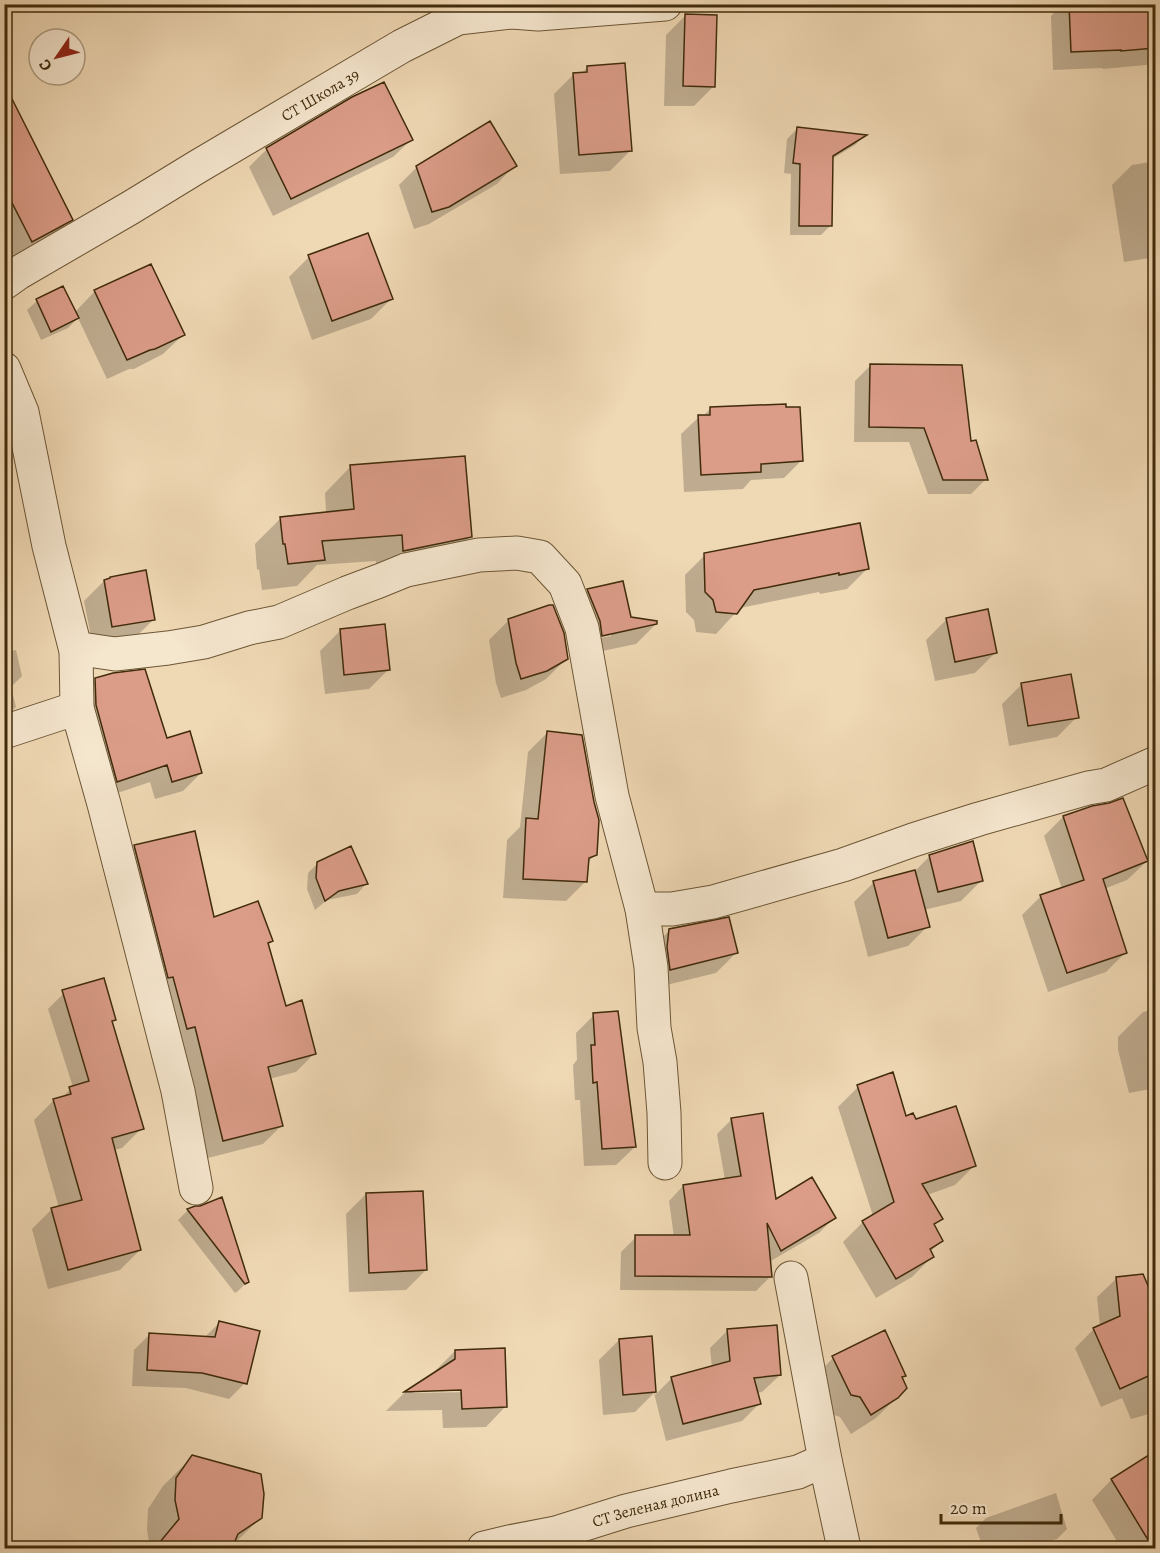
<svg xmlns="http://www.w3.org/2000/svg" width="1160" height="1553" font-family="Alegreya,serif">
<style>
.shadow{fill:#0003;fill-rule:evenodd}
.building{fill:#db9c88;stroke:#402b0b;stroke-width:1.5}
.lines{fill:none;stroke-linecap:round;stroke-linejoin:round}
.street-casing{stroke:#6c5635;stroke-width:35}
.street{stroke:#f5e6ce;stroke-width:33}
.labels{text-anchor:middle;stroke-width:4.5;stroke-linejoin:round;paint-order:stroke}
.street-label{font-size:16px;fill:#402b0b;stroke:#f5e6ce}
</style>
<rect width="100%" height="100%" fill="#efd8b4"/>
<filter id="stains"><feTurbulence type="fractalNoise" baseFrequency=".00333" numOctaves="4"/><feColorMatrix values="0 0 0 0 .2 0 0 0 0 .09 0 0 0 0 .02 0 0 0 .5 -.17"/></filter>
<radialGradient id="worn" r=".72"><stop offset=".6" stop-color="#630" stop-opacity="0"/><stop offset="1" stop-color="#630" stop-opacity=".3"/></radialGradient>
<path class="shadow" d="M1062,4H1156V64L1103,69L1102,68L1053,70L1051,16Z
M686,15L714,86L694,106H664L666,35Z
M587,68L630,151L610,171L560,174L554,94L574,74H581Z
M4,116L71,219L51,239L12,261L4,247Z
M797,129L864,136L855,145L832,159L831,225L821,235H790L791,174L784,173L787,139Z
M411,140L393,157L273,216L249,167L267,149Z
M1156,161V257L1124,262L1112,185L1132,165Z
M515,165L497,184L429,224L414,229L399,185L417,167Z
M309,257L391,299L371,319L312,340L289,277Z
M95,291L183,335L163,354L134,369H129L107,379L78,318L68,328L41,340L27,310L37,301L75,312Z
M870,366L970,442L986,479L971,494H928L909,442H854L855,381Z
M710,409L801,461L784,478L751,480L743,489L684,492L681,434L699,417L703,416Z
M351,466L470,537L444,563L377,577L376,561L317,565L297,586L262,590L259,569L257,570L255,544L281,518L326,513L325,493Z
M705,555L867,569L847,589L820,594L819,592L740,608L716,634L696,632L694,620L686,612L685,575Z
M104,581L153,620L133,640L93,647L84,601Z
M588,590L630,618L656,624L636,644L583,655L568,610ZM611,633V636L595,639V636Z
M987,611L995,653L975,673L935,681L926,640L946,620Z
M509,620L566,659L546,679L526,690L501,698L496,683L489,640Z
M340,631L389,669L369,689L325,694L320,651Z
M16,650L22,676L11,687L16,707L4,719V652Z
M96,680L166,740L201,773L183,791L155,799L150,782L100,799L78,698Z
M1022,684L1077,717L1057,737L1009,746L1002,704Z
M548,732L596,854L587,863L586,881L566,901L503,898L507,840L520,827L528,752Z
M1063,817L1147,861L1127,880L1104,889L1126,952L1106,972L1048,992L1022,915L1041,896L1062,889L1044,836Z
M135,846L213,919L272,941L267,945L285,1008L315,1053L296,1072L269,1079L281,1126L263,1144L204,1159L116,865Z
M930,856L981,881L961,901L924,910L928,926L908,946L868,957L854,902L874,882L914,872Z
M318,863L366,884L357,894L327,900L315,910L307,889L308,873Z
M669,931L736,953L716,973L650,989L649,951Z
M1156,951V1006L1147,960Z
M68,989L115,1019L111,1023L142,1128L122,1148L114,1150L140,1250L120,1270L48,1289L32,1229L52,1209L59,1208L34,1120L54,1100L60,1099L73,1087L48,1009Z
M1156,1009V1088L1129,1093L1118,1050V1037L1143,1012Z
M594,1015L635,1147L616,1165L584,1166L580,1100H575L573,1065L577,1060L576,1033Z
M858,1087L975,1165L955,1185L927,1195L941,1219L933,1226L941,1241L930,1252L932,1257L912,1277L876,1298L843,1242L863,1222L873,1216L838,1107Z
M732,1119L775,1201L834,1218L819,1233L769,1262L771,1276L756,1291L620,1290L621,1252L636,1237H674L669,1201L683,1186L725,1180L717,1134Z
M366,1194L426,1270L406,1290L349,1292L346,1214Z
M188,1210L248,1281L238,1291L235,1293L178,1220Z
M1142,1275L1156,1306V1412L1131,1419L1122,1398L1101,1407L1075,1348L1094,1329L1100,1326L1097,1297L1117,1278Z
M219,1323L245,1383L229,1399L186,1388L132,1386L134,1350L150,1334L204,1338Z
M727,1331L780,1375L762,1392L756,1393L759,1404L742,1421L666,1441L654,1393L635,1412L603,1415L599,1360L619,1340L650,1337L655,1395L672,1378L712,1368L710,1348Z
M455,1351L506,1406L486,1427L443,1428L442,1410L386,1411L404,1393L436,1373L435,1371ZM469,1389V1392L413,1393L416,1390Z
M833,1358L904,1375L901,1379L897,1397L876,1418L851,1434L840,1417L831,1414L813,1378Z
M1156,1453V1546L1152,1548H1121L1092,1500L1111,1480Z
M193,1456L261,1517L230,1548H150L147,1530L148,1509L163,1486Z
M1056,1493L1067,1529L1057,1539L1023,1548H983L976,1528L986,1518Z"/>
<path class="building" d="M1069,4H1155V48L1121,51V50L1071,52Z
M685,14L717,15L715,87L683,86Z
M625,63L632,151L579,155L573,73L587,72V66Z
M384,82L413,140L291,199L266,148L352,97Z
M4,83L73,220L32,242L4,187Z
M490,121L517,166L449,207L432,212L416,166Z
M797,127L867,135L833,156L832,226H799L800,164L793,163Z
M368,233L393,299L332,321L308,255Z
M151,264L185,335L155,349L150,350L127,360L94,290Z
M63,286L79,318L51,332L36,299Z
M870,364L962,365L971,441L976,440L988,480H943L924,428L869,427Z
M786,404V407H800L803,461L761,464V472L701,475L698,415H710V407Z
M465,456L472,537L403,551L402,535L322,541L325,560L288,564L285,544H283L280,517L354,509L350,465Z
M860,523L869,569L839,575V573L754,590L737,614L716,612L713,600L705,592L704,553Z
M146,570L155,620L112,627L104,580L110,578V577Z
M623,581L631,617L657,621V624L602,636L600,621L587,589Z
M549,605H553L564,633L568,659L547,671L521,679L516,663L508,619Z
M988,609L997,653L955,662L946,618Z
M385,624L390,670L344,675L340,629Z
M145,669L167,738L190,731L202,773L172,782L167,765L117,782L96,705L95,678L113,673Z
M1071,674L1079,718L1028,726L1021,683Z
M547,731L582,735L594,802L599,820L597,855L589,858L587,882L523,879L526,818L538,819Z
M1123,798L1148,861L1103,879L1127,953L1067,973L1040,895L1084,880L1063,816L1092,806L1109,803Z
M195,831L214,917L258,901L273,941L268,943L286,1006L302,1000L316,1054L268,1067L283,1126L223,1141L195,1027L187,1029L173,977L168,978L134,845Z
M973,841L983,881L938,892L929,855Z
M351,846L368,884L339,891L325,901L316,878L317,862Z
M915,870L930,927L888,938L873,881Z
M729,917L738,953L670,970L667,947L669,929Z
M104,978L116,1020L112,1021L144,1129L112,1138L141,1250L68,1270L51,1208L82,1200L53,1099L71,1094L69,1087L89,1081L62,990Z
M618,1011L636,1147L602,1149L597,1082L593,1083L591,1045H595L593,1013Z
M893,1072L906,1116L913,1113L916,1119L956,1106L976,1166L922,1184L943,1219L934,1224L943,1241L930,1249L934,1257L896,1279L862,1221L894,1202L857,1085Z
M763,1113L776,1199L812,1177L836,1218L781,1251L767,1223L772,1277L635,1276V1235H690L683,1185L741,1176L731,1118Z
M423,1191L427,1270L369,1273L366,1193Z
M222,1197L249,1282L245,1284L187,1209L195,1206H200Z
M1143,1274L1155,1302V1373L1120,1389L1093,1328L1120,1316L1116,1277Z
M219,1321L260,1331L247,1384L202,1373L147,1370L149,1333L215,1337Z
M777,1325L781,1375L754,1378L761,1404L683,1424L671,1377L730,1361L727,1329Z
M885,1330L906,1376L902,1377L907,1388L898,1398L871,1415L860,1397L851,1395L832,1356Z
M652,1336L656,1392L623,1395L619,1339Z
M505,1348L507,1407L462,1409L461,1390L404,1392L455,1359V1350Z
M1155,1451V1548H1153L1111,1479Z
M192,1455L261,1474L264,1494L262,1518L238,1534L232,1548H155L179,1519L175,1500L176,1478Z"/>
<g class="lines">
<g class="street-casing">
<g id="street">
<path id="s1" d="M4,283L18,273L130,208L197,167L402,46L458,18L512,12L538,14L665,4"/>
<path d="M4,369L22,412L49,546L76,651L77,708L104,804L178,1091L196,1188"/>
<path d="M76,651L88,650L115,654L168,648L204,642L249,628L279,622L347,593L379,581L406,570L479,555L517,553L540,557L565,584L582,628L612,796L642,909L651,967L654,1028L660,1062L664,1113L665,1163"/>
<path d="M4,732L77,708"/>
<path d="M642,909H672L713,902L843,865L913,840L979,819L1088,788L1106,785L1156,763"/>
<path d="M791,1278L825,1460L844,1548"/>
<path id="s2" d="M484,1548L509,1542L556,1533L626,1511L731,1486L798,1472L825,1460"/>
</g>
</g>
<use href="#street" class="street"/>
</g>
<g class="labels">
<g class="street-label">
<text dy="6" stroke="none"><textPath href="#s1" startOffset="368">СТ Школа 39</textPath></text>
<text dy="6" stroke="none"><textPath href="#s2" startOffset="177">СТ Зеленая долина</textPath></text>
</g>
</g>
<rect width="1160" height="1553" fill="none" stroke="#efd8b4" stroke-width="24"/>
<rect x="6" y="6" width="1148" height="1541" fill="none" stroke="#402b0b" stroke-width="3"/>
<rect x="12" y="12" width="1136" height="1529" fill="none" stroke="#402b0b" stroke-width="1.5"/>
<g transform="translate(57 57) rotate(235)"><circle r="28" fill="#f5e6ce" stroke="#ad9b80" stroke-width="1.5"/>
<path d="M0-4.5L10 22L0 15L-10 22Z" fill="#8f2418"/>
<text y="-9" font-size="16" font-weight="bold" text-anchor="middle" fill="#402b0b">С</text>
</g>
<path d="M941 1514v9h120v-9" fill="none" stroke="#402b0b" stroke-width="3"/>
<text x="950" y="1514" font-size="18" fill="#402b0b" stroke="#f5e6ce" stroke-width="4.5" paint-order="stroke">20 m</text>
<rect width="100%" height="100%" filter="url(#stains)"/>
<rect width="100%" height="100%" fill="url(#worn)"/>
</svg>
